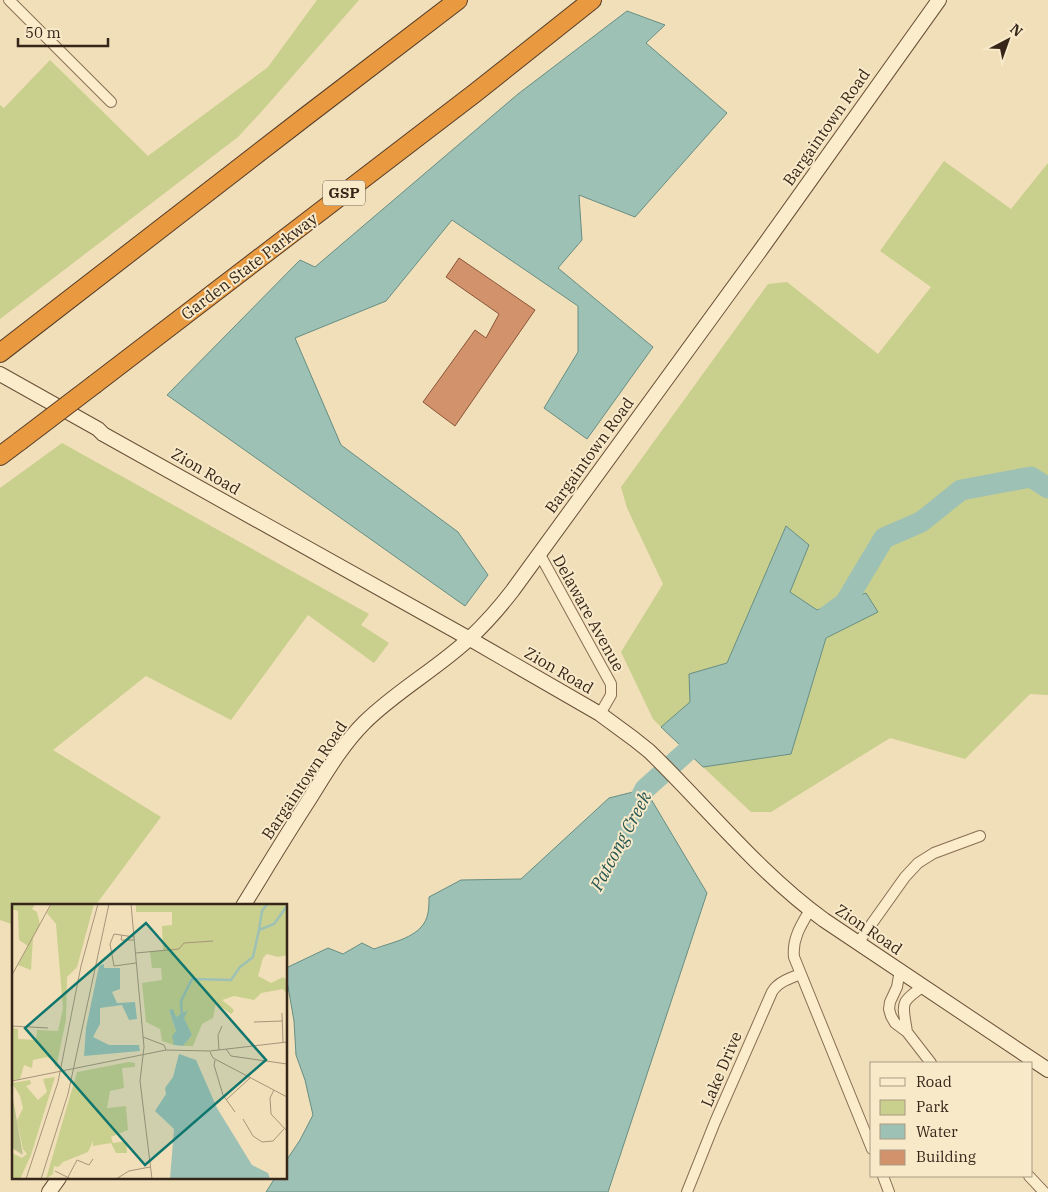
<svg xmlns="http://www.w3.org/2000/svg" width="1048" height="1192" font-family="'IBM Plex Serif',serif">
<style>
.green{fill:#c9cf8d}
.water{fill:#9ec1b5;stroke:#668e83}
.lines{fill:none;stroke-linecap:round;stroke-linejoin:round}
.river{stroke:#9ec1b5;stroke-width:21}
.building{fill:#d2936c;stroke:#895537}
.street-casing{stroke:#886e53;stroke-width:12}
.secondary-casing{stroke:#694f36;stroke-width:16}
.highway-casing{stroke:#553c28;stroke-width:20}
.street{stroke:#fbeccc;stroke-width:10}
.secondary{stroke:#fbeccc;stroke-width:14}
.highway{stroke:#e99a40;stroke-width:18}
.highway-bridge-casing{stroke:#553c28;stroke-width:20;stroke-linecap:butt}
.highway-bridge{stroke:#e99a40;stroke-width:18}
.labels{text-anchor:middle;stroke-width:4;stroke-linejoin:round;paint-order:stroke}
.shield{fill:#f8e9c9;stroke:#70604e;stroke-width:1}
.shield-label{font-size:15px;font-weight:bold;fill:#362619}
.street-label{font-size:16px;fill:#362619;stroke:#f8e9c9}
.water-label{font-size:18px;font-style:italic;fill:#275752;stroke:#f8e9c9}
.inset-river{fill:none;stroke:#9ec1b5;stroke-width:2.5}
.inset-road{fill:none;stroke:#a69579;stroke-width:1}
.view{fill:#0f766e;fill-opacity:0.15;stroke:#0f766e;stroke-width:2.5}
.inset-edge{fill:none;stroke:#362619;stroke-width:2.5}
</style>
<rect width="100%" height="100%" fill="#f1dfb9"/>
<path class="green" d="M317,0H359L263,110L238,137L0,319V105L4,108L50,60L148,156L268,67Z
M944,161L1011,209L1048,163V695L1030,694L965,759L890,738L771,812H751L703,767L791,754L826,638L877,612L866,593L816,610L790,592L809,545L786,526L727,663L689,674L690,702L661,727L653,719L621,652L663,584L627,508L621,487L768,284L787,282L878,354L931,287L880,251Z
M62,443L369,614L361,625L389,643L374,663L308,615L231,720L146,676L53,750L161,817L95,906H14V925L0,920V488Z"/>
<path class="water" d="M627,11L665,25L646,43L727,113L635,217L579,195L582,240L558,268L653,347L587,439L544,408L578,352V306L452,220L386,301L295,338L341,445L458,532L488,575L465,606L167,395L300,260L315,267L518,94Z
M786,526L809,545L790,592L817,610L866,593L878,612L826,638L791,754L703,767L661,727L690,702L689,674L727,663Z
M645,789L707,893L608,1192H266L275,1178H286V1161L300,1140L313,1115L305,1080L296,1055L294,1021L286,975V968L328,948L343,954L362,943L374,949C392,942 420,938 427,917C429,911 429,903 429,897L461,880L521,879L609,798Z"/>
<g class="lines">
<path class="river" d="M826,617L845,603L884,538L921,522L961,490L1031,477L1048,488
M632,815L645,789L693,746L714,742"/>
</g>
<path class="building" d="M459,258L535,310L455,426L423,402L475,330L486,338L499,314L446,277Z"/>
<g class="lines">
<g class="street-casing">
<path id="street" d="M9,0L111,102
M539,553L611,684V695L600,714
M810,910C801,925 792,939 794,957L872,1149
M858,943L905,877L918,863L934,853L980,836
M900,970L897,987L890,1002L889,1009L891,1016L895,1023L907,1032L931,1063
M907,1032C903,1004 898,1003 924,986
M883,1176L889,1192
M1029,1176L1044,1192
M687,1192L715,1122L772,992C778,982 790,978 801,974"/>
</g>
<g class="secondary-casing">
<path id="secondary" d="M0,374L98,429L103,434L470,639L600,714L634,739L649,751C707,807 758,872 824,920L1048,1070
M243,906C264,872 285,837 307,803C324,776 341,746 364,723C396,691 437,669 470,638C486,623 500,607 513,590L762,248L939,0
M49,1192L59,1178"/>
</g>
<g class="highway-casing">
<path id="highway" d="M0,353L305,117L458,0
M95,384L475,93L592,0
M0,456L20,441"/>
</g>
<use href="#street" class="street"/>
<use href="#secondary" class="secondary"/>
<use href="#highway" class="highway"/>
<g class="highway-bridge-casing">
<path id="highway-bridge" d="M20,441L95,384"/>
</g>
<use href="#highway-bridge" class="highway-bridge"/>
</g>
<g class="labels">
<rect class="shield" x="323" y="180.5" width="42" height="25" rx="4"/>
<g class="shield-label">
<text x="344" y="198">GSP</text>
</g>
<g class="street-label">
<text transform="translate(826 127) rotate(-55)" y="6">Bargaintown Road</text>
<text transform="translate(249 266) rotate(-37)" y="6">Garden State Parkway</text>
<text transform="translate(589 455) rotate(-54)" y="6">Bargaintown Road</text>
<text transform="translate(206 471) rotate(30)" y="6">Zion Road</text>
<text transform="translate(589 613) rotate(61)" y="6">Delaware Avenue</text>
<text transform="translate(559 670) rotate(30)" y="6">Zion Road</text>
<text transform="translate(304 780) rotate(-56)" y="6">Bargaintown Road</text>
<text transform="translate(869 929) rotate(34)" y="6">Zion Road</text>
<text transform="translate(721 1069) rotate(-67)" y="6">Lake Drive</text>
</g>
<g class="water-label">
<text transform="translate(621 841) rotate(-62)" y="6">Patcong Creek</text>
</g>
</g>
<g transform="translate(12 904)">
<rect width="275" height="275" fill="#f1dfb9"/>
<path d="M0,0H23L20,5L25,8L28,21L21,33L19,66L6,61L16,42L7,36L6,7L0,5ZM40,0H82L65,63L55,73L54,116L44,164L41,156L35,153L21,156L20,164L12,161L8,175L0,176V124L6,125V135L24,136L25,126L46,127L51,104L44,20L35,9ZM124,0H275V51L266,53L255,50L251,54L246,72L259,79L271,73L275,76V90L271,85L249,89L242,96L222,92L210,96L220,104L222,107L219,110L204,99L201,114L190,120L181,142H171L180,131L168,112L164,113L157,106L164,127L162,141L150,137L148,125L134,118L130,79L150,76L149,64H140L138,48L151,46L150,22L160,21V8H124ZM117,158L123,159V163L110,164L112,184L98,187L95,204L114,202L116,226L99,233L101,239L114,237L115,249H104L99,239L81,242V237L76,248L51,258L46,263L42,262L41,270L34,275L65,168ZM43,173L19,251L8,275H0V249L10,254L15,250L11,245L5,217L11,204L8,192L0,179L18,176L19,180L14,182L26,196L35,188L31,175Z" fill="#c9cf8d"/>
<path d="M0,189L11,251L0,244Z" fill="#bdc28d"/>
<path d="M92,60V64H108V85L100,88L105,99L123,98L125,115L117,116L110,101L88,104V120L81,133L97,141H127L128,147L72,152L74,124L87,62ZM161,105L164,113L176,106L172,114L180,131L171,142L162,141L160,132L164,127L157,106ZM167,150L184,156L205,204L240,261L256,269L258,275H158L162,225L143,207L154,190L153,184L161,173Z" fill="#9ec1b5"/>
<path class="inset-river" d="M255,0L250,7L247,26L262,20L275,2M170,112L169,97L180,75L219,76L228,63L241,53L247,26"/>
<path class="inset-road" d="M119,0L132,143L128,177L140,275M110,31L109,36H122M122,33L102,30L98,40L102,62L124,59M124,49L167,45L172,39L201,37M0,71L39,0M270,109L271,138M242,118L271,117M0,122L36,124M131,133L152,141L154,146M214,145L219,152L275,160M207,146L206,131L210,122M198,148L201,154L275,193M203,156L202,161L211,191L223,208M0,177L154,146L198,147L275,138M262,186L258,194L259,210L275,227M214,196L238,174M231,215L241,232L250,238L261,237L272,225M43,267L59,275M56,273L65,256L77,261L81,255M14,275L46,178L69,62L86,0M29,275L56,190L97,0M104,275L117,267L138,263"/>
<path class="view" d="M134,19L254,156L133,261L13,124Z"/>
<rect width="275" height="275" class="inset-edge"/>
</g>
<rect x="870" y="1062" width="162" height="115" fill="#f8e9c9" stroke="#aa9b83"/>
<rect x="880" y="1078" width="25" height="8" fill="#fbeccc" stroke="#aa9b83"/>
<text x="916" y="1087" font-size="15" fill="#362619">Road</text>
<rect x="880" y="1100" width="25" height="15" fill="#c9cf8d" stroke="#aa9b83"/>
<text x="916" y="1112" font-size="15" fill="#362619">Park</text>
<rect x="880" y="1124" width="25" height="15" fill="#9ec1b5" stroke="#aa9b83"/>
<text x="916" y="1137" font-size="15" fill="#362619">Water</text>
<rect x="880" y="1150" width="25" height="15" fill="#d2936c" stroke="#aa9b83"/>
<text x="916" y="1162" font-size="15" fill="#362619">Building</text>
<g transform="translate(1008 40) rotate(41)" stroke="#f8e9c9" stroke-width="4" paint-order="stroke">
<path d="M0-4L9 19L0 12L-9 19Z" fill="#362619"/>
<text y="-8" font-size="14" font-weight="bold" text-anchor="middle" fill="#362619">N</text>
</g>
<path d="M18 38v8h90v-8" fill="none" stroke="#362619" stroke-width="2.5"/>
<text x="25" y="38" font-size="15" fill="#362619" stroke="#f8e9c9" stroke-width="4" paint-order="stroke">50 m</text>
</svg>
